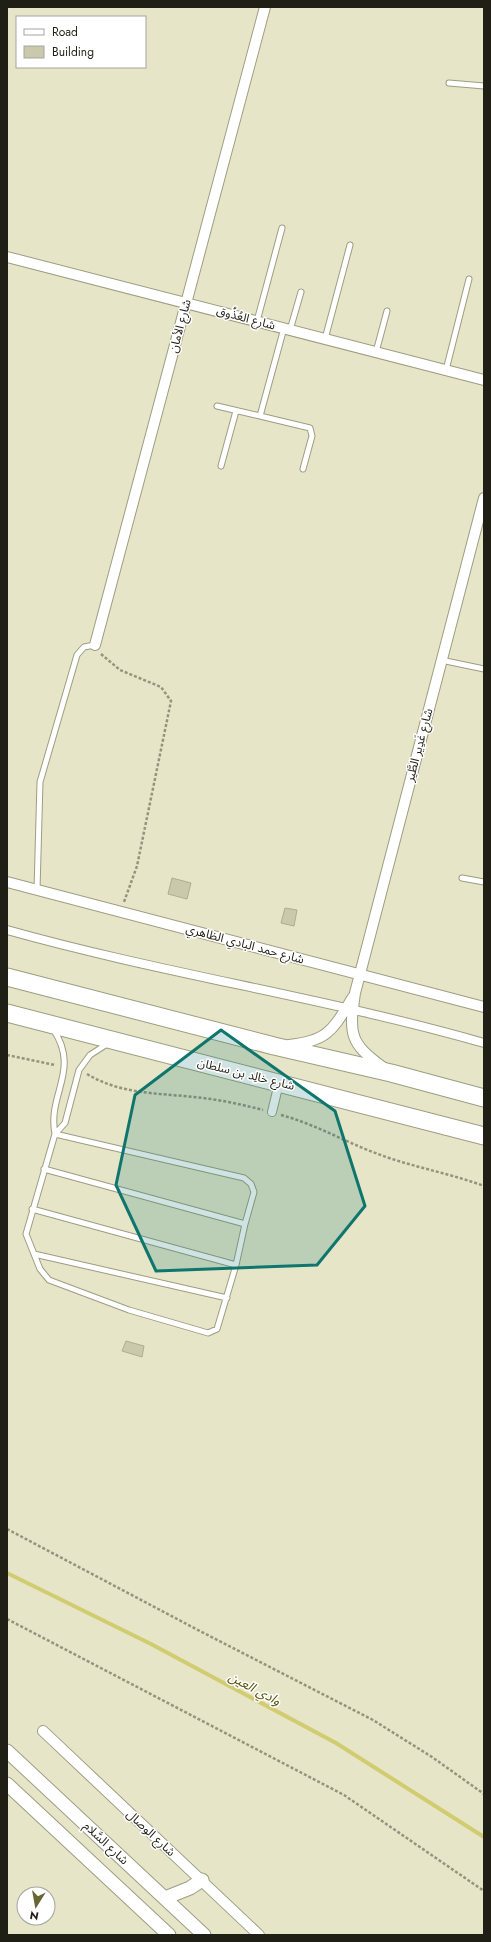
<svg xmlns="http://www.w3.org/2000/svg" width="491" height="1942" font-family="Jost,'Noto Sans Arabic',sans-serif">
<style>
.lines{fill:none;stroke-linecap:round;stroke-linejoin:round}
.stream{stroke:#d2cc71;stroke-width:4}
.building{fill:#cac9ac;stroke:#aead91}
.service-casing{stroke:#9e9d82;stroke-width:7}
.pedestrian-casing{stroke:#9e9d82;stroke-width:10}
.minor-casing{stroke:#9e9d82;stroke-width:12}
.tertiary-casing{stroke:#9e9d82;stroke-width:15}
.primary-casing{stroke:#9e9d82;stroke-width:19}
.path{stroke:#95937e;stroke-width:2.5;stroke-dasharray:3 2;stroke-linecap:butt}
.service{stroke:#fff;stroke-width:5}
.pedestrian{stroke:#fff;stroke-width:8}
.minor{stroke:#fff;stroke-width:10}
.tertiary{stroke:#fff;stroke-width:13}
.primary{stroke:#fff;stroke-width:17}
.marked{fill:#0f766e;fill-opacity:0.2;stroke:#0f766e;stroke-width:3;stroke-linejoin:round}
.labels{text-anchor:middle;stroke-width:3;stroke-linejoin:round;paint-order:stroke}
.street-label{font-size:12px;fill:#201f15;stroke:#fff}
.water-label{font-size:13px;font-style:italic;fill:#56510a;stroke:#fff}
</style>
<rect width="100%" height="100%" fill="#e7e5c8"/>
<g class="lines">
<path class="stream" d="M7,1573L151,1644L336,1743L484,1837"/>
</g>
<path class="building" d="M172,878L191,883L187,899L168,894Z
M285,908L297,910L294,926L281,923Z
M126,1341L144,1346L142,1357L122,1351Z"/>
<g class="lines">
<g class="service-casing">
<path id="service" d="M449,83L484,86
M257,321L282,228
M290,330L301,292
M325,339L350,245
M376,352L387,311
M446,370L469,279
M217,406L260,416L284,328
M260,416L310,428L312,436L303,469
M221,466L236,411
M441,660L484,669
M462,878L484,882
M37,890L40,782L77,655L84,647L95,645
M53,1029C81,1070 47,1094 55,1134L65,1123L79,1070L90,1055L107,1044
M55,1134L244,1178L251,1184L254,1192L245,1224L236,1265L217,1329L208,1333L129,1310L49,1280L40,1269L26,1234Z
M44,1169L245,1224
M32,1209L236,1265
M34,1254L227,1298"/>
</g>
<g class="pedestrian-casing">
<path id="pedestrian" d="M7,930C164,974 327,998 484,1043
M272,1112L279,1083"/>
</g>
<g class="minor-casing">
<path id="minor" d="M7,257L484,380
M95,645L265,7
M7,882L484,1007
M289,1045C329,1041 333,1029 353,997
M384,1068C349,1043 349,1034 355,993L484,498
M43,1731L259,1935"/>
</g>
<g class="tertiary-casing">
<path id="tertiary" d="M7,1751L204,1935
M7,1784L169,1935
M165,1898L190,1888L202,1880"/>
</g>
<g class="primary-casing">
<path id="primary" d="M7,977L274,1046L391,1073L484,1098
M7,1013L484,1136"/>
</g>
<path class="path" d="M101,654L120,670L161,687L171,701L137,866L124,902
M7,1055L55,1065
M87,1074C120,1094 157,1093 193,1097C217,1099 240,1104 263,1110
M281,1115C315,1124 345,1142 378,1154C412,1167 449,1173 484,1186
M7,1529L196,1629L373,1720L432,1757L484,1794
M7,1619L344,1795L484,1891"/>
<use href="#service" class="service"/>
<use href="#pedestrian" class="pedestrian"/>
<use href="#minor" class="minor"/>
<use href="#tertiary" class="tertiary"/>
<use href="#primary" class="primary"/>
</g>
<path class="marked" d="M221,1030L335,1111L365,1206L317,1265L156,1271L116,1185L135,1095Z"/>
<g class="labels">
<g class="street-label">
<text transform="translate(246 318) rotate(15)" y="4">شارع العُذُوق</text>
<text transform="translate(180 326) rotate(-75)" y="4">شارع الأمان</text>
<text transform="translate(419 745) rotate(-75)" y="4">شارع غَدِير الطَّير</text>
<text transform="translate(245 944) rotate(15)" y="4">شارع حمد البادي الظاهري</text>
<text transform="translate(246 1074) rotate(14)" y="4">شارع خالِد بن سلطان</text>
<text transform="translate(151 1833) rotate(43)" y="4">شارع الوصال</text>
<text transform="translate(106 1843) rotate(43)" y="4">شارع السَّلام</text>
</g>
<g class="water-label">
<text transform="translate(255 1688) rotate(28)" y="5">وادي العين</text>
</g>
</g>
<rect width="491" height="1942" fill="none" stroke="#201f15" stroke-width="16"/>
<rect x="16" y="16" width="130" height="52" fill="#ffffff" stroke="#a6a5a1"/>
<rect x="24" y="29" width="20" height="6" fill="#ffffff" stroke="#a6a5a1"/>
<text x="52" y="36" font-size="12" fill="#201f15">Road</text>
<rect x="24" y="46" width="20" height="12" fill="#cac9ac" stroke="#a6a5a1"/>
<text x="52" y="56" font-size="12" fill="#201f15">Building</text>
<g transform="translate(36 1906) rotate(191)"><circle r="19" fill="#ffffff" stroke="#a6a5a1"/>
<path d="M0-3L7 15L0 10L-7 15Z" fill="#696633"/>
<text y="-6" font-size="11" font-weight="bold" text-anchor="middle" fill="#201f15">N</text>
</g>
</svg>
